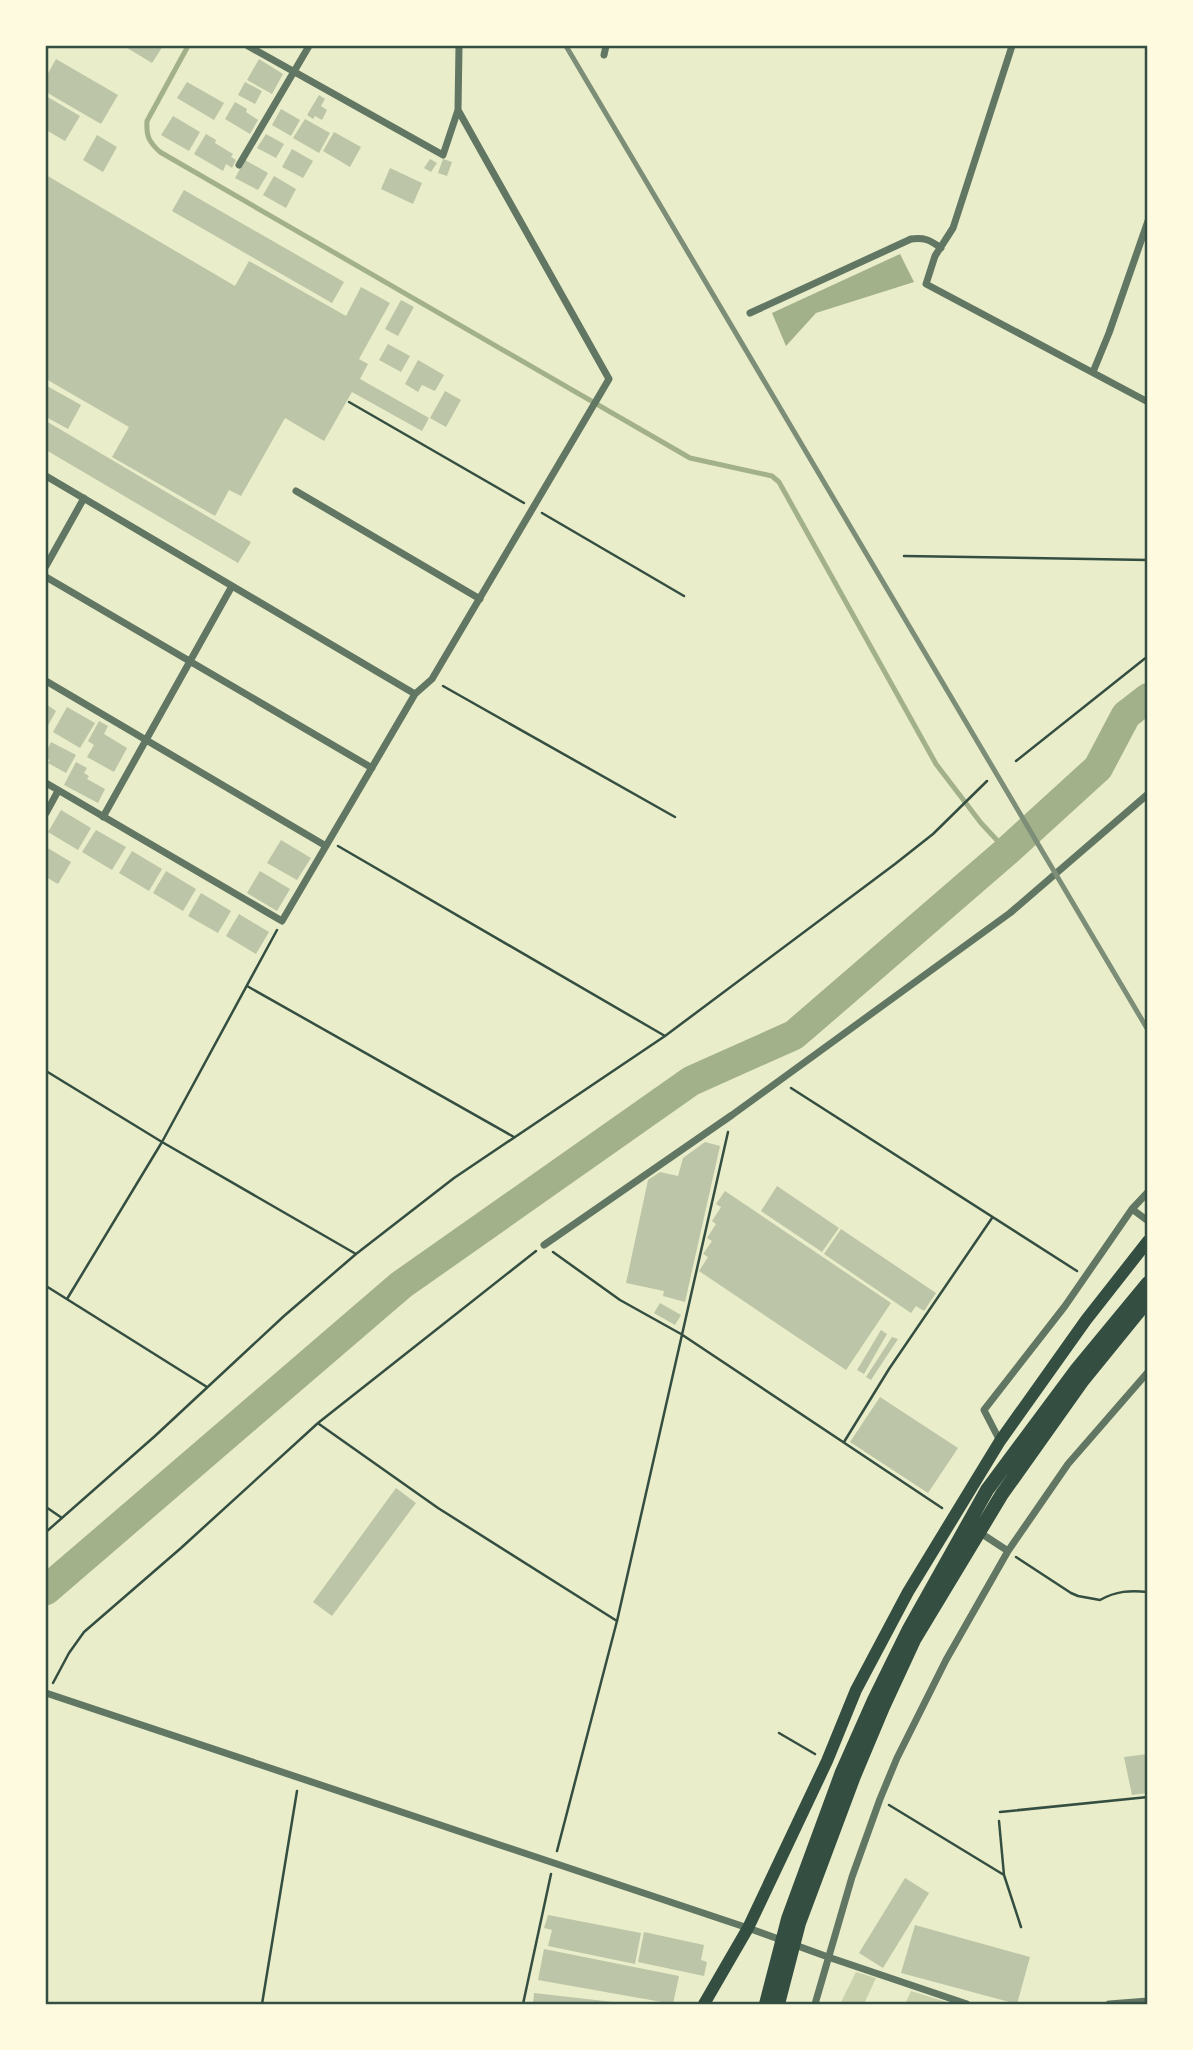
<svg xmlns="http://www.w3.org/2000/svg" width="1193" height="2050" font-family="'Work Sans',sans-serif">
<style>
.green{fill:#cad2ad}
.water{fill:#a3b18a}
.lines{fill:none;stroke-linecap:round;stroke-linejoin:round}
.stream{stroke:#a3b18a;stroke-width:5}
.river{stroke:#a3b18a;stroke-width:30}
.building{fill:#bcc5a7}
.path{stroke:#344e41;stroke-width:2.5}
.minor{stroke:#617663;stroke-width:7}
.secondary{stroke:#344e41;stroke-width:12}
.trunk{stroke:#344e41;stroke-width:14}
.rail{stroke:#7c8e77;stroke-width:5}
.neatline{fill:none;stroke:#344e41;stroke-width:2.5}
</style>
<rect width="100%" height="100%" fill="#e9edc9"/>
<path class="green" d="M856,1972L876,1978L864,2004H840Z
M911,1991L953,2004H905Z"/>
<path class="water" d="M900,254L914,282L816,313L786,346L772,313Z"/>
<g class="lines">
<path class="stream" d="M188,46L147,121C146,136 149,142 160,152L690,458L772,476L779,482L936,764L981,823L1007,851"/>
<path class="river" d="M46,1590L401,1285L691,1081L794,1035L1007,851L1098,768L1126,715L1148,698"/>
</g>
<path class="building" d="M124,46H163L152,63Z
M56,59L118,95L101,124L46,92V77Z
M259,59L283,74L272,94L247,80Z
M187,82L224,103L214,120L177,98Z
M245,82L262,91L255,104L238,95Z
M319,95L325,99L321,106L327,110L322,120L315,116L313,119L307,115Z
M46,96L80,116L65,141L46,130Z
M235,102L247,109L246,112L258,120L250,134L225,119Z
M281,109L300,120L291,136L272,125Z
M173,116L200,132L189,151L161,135Z
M305,119L330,133L319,153L293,138Z
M334,132L361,147L350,167L323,151Z
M206,134L216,140L215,143L233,154L231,157L236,160L232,168L226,164L223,171L194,154Z
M266,134L284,144L276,158L257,148Z
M97,135L117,147L103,172L83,160Z
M292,149L313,161L303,178L282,167Z
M430,159L437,163L431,172L424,168Z
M443,159L452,162L447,176L438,173Z
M245,160L268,173L258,190L235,178Z
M390,168L422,183L413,204L381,189Z
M46,175L235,286L249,261L346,316L361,287L390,303L359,359L368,364L360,379L429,418L422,431L352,392L324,441L285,418L241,496L229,490L215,516L112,457L129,427L46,379Z
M274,176L296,189L286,208L263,195Z
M184,190L344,282L332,303L172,211Z
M401,300L414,307L398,336L385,329Z
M388,344L410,356L401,372L379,360Z
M418,360L444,375L435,391L422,385L418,392L405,384Z
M47,386L81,405L68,429L46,417Z
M445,391L461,400L446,427L430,418Z
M46,421L251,542L238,563L46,450Z
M46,704L56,711L46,729Z
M67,707L95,723L80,748L53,732Z
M99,721L108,726L104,734L127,748L114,772L87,757L94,745L88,741Z
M51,742L76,755L66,773L48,763L50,760L46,758V752Z
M76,762L87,768L84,773L89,776L87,779L105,789L98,803L64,785Z
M61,810L91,828L78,850L48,832Z
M96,830L126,847L112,870L82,852Z
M281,840L311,858L297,880L267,863Z
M46,847L71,862L58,884L46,877Z
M132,851L162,869L149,891L119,873Z
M166,871L196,889L183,911L153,893Z
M260,871L290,889L277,911L247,893Z
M201,893L231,911L218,933L188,916Z
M239,914L269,932L256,954L226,936Z
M705,1142L720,1146L685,1302L663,1296L664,1291L626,1283L648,1180L660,1172L678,1176L683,1158Z
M777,1186L839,1228L822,1252L761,1211Z
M725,1191L891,1303L846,1370L699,1271L708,1257L703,1254L712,1241L707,1238L716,1224L712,1221L721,1207L716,1204Z
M841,1229L936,1293L924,1311L916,1306L911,1313L824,1254Z
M660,1303L681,1315L675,1325L654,1313Z
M881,1330L887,1334L864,1374L857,1370Z
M892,1337L898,1339L871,1380L866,1377Z
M880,1397L958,1448L928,1493L850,1442Z
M396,1488L416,1503L332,1616L313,1602Z
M1148,1754V1793L1132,1795L1124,1757Z
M905,1878L929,1893L883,1968L859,1953Z
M548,1915L641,1933L635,1964L548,1946L552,1930L544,1928Z
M915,1925L1030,1957L1017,2004L901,1973Z
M644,1932L704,1945L701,1960L707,1962L704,1976L638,1962Z
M544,1949L679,1976L673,2004L538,1980Z
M534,1993L622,2003V2004H533Z"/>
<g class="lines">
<path class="path" d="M349,402L524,503
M542,513L684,596
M904,556L1148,560
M443,686L675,817
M1016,761L1148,656
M338,846L665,1036
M247,986L514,1137
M46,1071L162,1142L356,1254
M791,1088L1077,1271
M553,1252L620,1300L681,1334L942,1508
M46,1286L207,1387
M67,1299L162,1142L277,930
M319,1424L438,1508L617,1621
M844,1442L889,1369L992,1218
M46,1507L62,1518
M46,1532L155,1436L284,1316L356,1254L454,1178L665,1036L895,864L933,834L987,781
M1016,1557L1071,1593L1078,1596L1100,1600C1116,1591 1130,1590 1148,1592
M53,1683L69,1653L84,1632L181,1548L318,1423L536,1251
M779,1733L815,1754
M889,1805L1004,1875
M1000,1812L1148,1797
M999,1821L1004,1875L1021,1927
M557,1851L617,1621L728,1132
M262,2004L297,1791
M523,2004L551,1874"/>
<path class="minor" d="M248,46L443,155L458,110L459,46
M1012,46L953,228L935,256L926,284L1148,402
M604,55L606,46
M239,165L309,46
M750,313L911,239C924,237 930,240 941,248
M1093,372L1109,333L1148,221
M46,476L415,694
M296,491L480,599
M46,566L84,498
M46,577L372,768
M46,681L326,846
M46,783L282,921L415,694L432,679L609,379L458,110
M46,813L58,791
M103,817L232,586
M1132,1209L1148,1192
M544,1245L732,1115L1010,913L1148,794
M1000,1441L984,1410L1065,1306L1132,1209L1148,1221
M979,1532L1008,1551
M46,1693L748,1928L828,1957L967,2004
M815,2004L852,1877L880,1799L897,1758L946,1660L1008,1551L1068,1464L1148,1372
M1109,2004L1148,2001"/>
<path class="secondary" d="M704,2004L748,1928L827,1761L856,1690L908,1592L1000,1441L1086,1320L1148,1241"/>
<path class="trunk" d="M766,2004L788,1919L842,1772L874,1700L908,1631L987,1490L1077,1369L1148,1283
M778,2004L799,1923L854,1776L883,1707L914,1640L1002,1494L1083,1380L1148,1300"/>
<path class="rail" d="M566,46L1148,1030"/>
</g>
<rect width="1193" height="2050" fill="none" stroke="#fefae0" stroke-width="94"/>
<rect x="47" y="47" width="1099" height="1956" class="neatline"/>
</svg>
